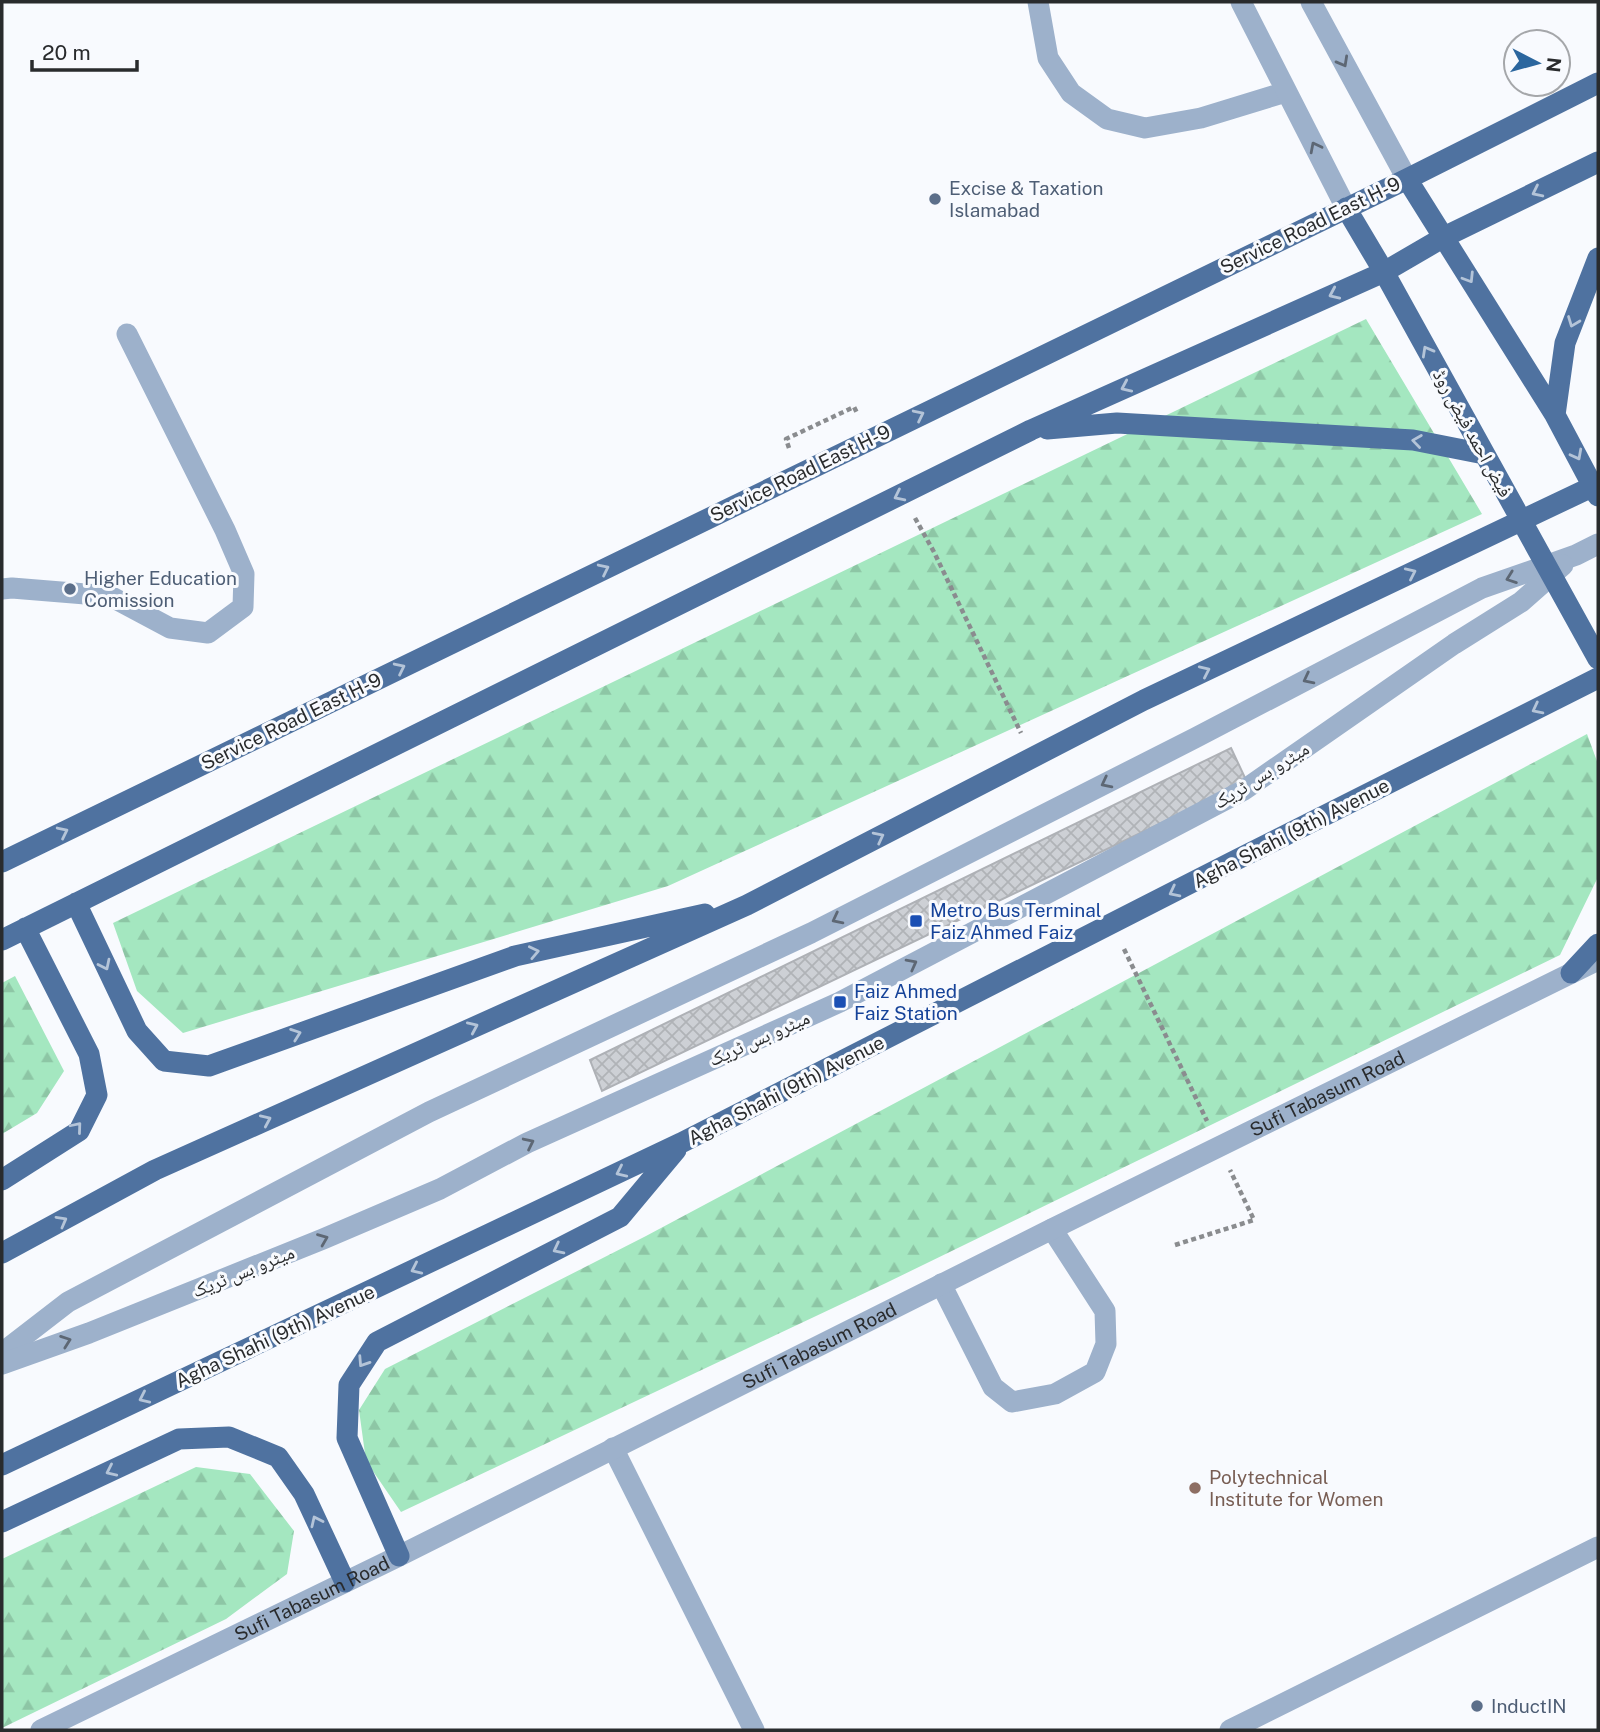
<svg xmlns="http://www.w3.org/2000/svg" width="1600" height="1732" font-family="'Public Sans','Noto Naskh Arabic',sans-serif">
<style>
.forest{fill:url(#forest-firs)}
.building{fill:url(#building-cross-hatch);stroke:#aeb1b6;stroke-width:2}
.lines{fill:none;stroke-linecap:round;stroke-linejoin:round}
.path{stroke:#8a8c8f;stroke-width:4.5;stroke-dasharray:5 3.5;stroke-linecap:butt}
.minor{stroke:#9db1cb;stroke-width:21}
.major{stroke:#4f72a0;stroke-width:21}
.oneway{stroke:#5d6774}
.oneway2{stroke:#b4c4d8}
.service-dot{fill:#5c6f8a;stroke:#f8fafe;stroke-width:2.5}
.transit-dot{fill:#1a4fb4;stroke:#f8fafe;stroke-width:2.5}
.education-dot{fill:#8d6e63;stroke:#f8fafe;stroke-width:2.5}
.labels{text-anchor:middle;stroke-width:6;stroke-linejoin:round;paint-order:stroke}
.service-label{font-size:19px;fill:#4e5e75;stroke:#f8fafe;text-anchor:start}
.street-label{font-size:19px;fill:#292b2d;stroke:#f8fafe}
.transit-label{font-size:19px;fill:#164399;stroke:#f8fafe;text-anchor:start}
.education-label{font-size:19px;fill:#785e54;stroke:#f8fafe;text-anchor:start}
</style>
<defs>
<pattern id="forest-firs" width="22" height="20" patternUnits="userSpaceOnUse" patternTransform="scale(1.75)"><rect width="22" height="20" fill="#a4e7c0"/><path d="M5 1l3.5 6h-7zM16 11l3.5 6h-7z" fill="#8dc6a5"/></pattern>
<pattern id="building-cross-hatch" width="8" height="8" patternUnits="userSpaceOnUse" patternTransform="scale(1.75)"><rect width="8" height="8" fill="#cdd0d5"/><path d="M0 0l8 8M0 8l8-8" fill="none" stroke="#b0b3b7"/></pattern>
</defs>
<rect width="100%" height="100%" fill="#f8fafe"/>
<path class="forest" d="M1366,319L1482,514L668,886L183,1033L137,991L113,923Z
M1587,734L1598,764V877L1560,955L886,1283L401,1512L366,1461L359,1410L385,1369L646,1236Z
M15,976L64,1071L37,1113L2,1134V983Z
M196,1467L250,1474L294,1531L287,1574L226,1619L2,1728V1559Z"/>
<path class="building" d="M1231,748L1247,782L602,1091L590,1060Z"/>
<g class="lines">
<path class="path" d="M789,448L786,439L854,407L858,415
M915,518L934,552L1021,733
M1124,949L1207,1121
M1175,1245L1254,1220L1230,1170"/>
<g class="minor">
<path d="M1038,2L1048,58L1071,93L1107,119L1145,128L1201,118L1286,92"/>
<path d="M1241,2L1346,208"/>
<path d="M1311,2L1407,179"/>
<path d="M2,589L12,588L110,596L170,628L208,633L243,607L244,574L225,530L127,334"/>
<path d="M941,1284L993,1387L1012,1402L1055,1394L1095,1372L1106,1344L1105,1311L1052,1229"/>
<path d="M2,1353L68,1302L429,1112L811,933L1195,738L1482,588L1576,555L1598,544"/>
<path d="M2,1364L89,1333L323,1239L440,1189L527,1143L840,1002L1244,790L1454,644L1521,602L1563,565"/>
<path d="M613,1448L754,1730"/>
<path id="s1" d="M41,1730L399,1556L1052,1229L1598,960"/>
<path d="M1230,1730L1598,1547"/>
</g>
<path class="major" d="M1407,179L1555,415L1598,496
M1346,208L1384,272L1598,659
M1555,415L1565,343L1598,258
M1047,429L1117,423L1413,440L1484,454
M2,862L1407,179L1598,83
M76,903L137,1031L164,1061L209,1066L515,956L705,914
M2,940L1031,430L1384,272L1444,237L1598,162
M1571,973L1598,944
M2,1180L79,1131L97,1095L89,1054L25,928
M2,1253L155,1170L747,905L1144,700L1598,484
M2,1465L681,1143L1234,861L1598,678
M2,1522L179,1439L229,1437L278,1457L304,1494L345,1582
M399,1556L347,1438L349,1385L377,1342L620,1217L676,1150"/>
</g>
<defs><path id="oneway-chevron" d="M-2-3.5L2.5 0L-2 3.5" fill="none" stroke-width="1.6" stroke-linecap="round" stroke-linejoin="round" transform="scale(1.75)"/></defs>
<g class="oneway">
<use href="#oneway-chevron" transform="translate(1343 62) rotate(61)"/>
<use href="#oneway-chevron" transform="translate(1315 147) rotate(-117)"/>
<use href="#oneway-chevron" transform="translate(1511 578) rotate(160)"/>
<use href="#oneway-chevron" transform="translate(1308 679) rotate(153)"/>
<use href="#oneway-chevron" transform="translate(1106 783) rotate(153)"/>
<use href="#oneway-chevron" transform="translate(837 919) rotate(153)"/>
<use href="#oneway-chevron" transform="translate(912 964) rotate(-28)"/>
<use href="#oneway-chevron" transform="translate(529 1143) rotate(-26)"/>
<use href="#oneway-chevron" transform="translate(323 1239) rotate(-22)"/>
<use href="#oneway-chevron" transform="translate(66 1341) rotate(-20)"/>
</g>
<g class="oneway2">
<use href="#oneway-chevron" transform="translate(1537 192) rotate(154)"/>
<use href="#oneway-chevron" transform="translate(1469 278) rotate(58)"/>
<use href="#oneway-chevron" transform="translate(1334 294) rotate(156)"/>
<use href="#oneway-chevron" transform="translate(1573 322) rotate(111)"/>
<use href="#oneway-chevron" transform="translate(1427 351) rotate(-119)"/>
<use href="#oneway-chevron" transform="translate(1126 387) rotate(156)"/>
<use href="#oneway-chevron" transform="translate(919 415) rotate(-26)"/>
<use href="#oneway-chevron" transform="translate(1417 441) rotate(-172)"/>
<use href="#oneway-chevron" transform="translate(1577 455) rotate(62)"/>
<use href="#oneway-chevron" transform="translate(899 496) rotate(154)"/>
<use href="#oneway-chevron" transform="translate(604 569) rotate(-26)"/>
<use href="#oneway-chevron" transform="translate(1411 573) rotate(-25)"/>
<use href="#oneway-chevron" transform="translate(400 668) rotate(-26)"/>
<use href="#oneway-chevron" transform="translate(1205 671) rotate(-25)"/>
<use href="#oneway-chevron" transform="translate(1537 709) rotate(153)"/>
<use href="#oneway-chevron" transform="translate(63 832) rotate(-26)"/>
<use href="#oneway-chevron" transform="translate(879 837) rotate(-27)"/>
<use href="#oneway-chevron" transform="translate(1174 892) rotate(153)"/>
<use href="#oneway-chevron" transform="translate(534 952) rotate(-12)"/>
<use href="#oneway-chevron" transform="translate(105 965) rotate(64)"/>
<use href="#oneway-chevron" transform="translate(473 1027) rotate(-24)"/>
<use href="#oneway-chevron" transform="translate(296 1034) rotate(-20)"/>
<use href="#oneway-chevron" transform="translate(266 1120) rotate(-24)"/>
<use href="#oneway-chevron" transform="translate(77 1127) rotate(-50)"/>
<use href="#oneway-chevron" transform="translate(621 1172) rotate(155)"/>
<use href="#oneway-chevron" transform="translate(62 1221) rotate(-29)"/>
<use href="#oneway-chevron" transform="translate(558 1249) rotate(153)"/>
<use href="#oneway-chevron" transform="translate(416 1269) rotate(155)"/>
<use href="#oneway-chevron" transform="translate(363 1362) rotate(123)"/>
<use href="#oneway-chevron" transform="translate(144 1398) rotate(155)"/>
<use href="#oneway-chevron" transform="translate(111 1471) rotate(155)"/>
<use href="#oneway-chevron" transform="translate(316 1521) rotate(-115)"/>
</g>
<g class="service-dot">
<circle cx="935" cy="199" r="7"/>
<circle cx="70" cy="589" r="7"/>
<circle cx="1477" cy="1706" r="7"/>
</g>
<g class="transit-dot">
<rect x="909" y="914" width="14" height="14" rx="3.5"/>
<rect x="833" y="995" width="14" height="14" rx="3.5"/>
</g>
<circle class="education-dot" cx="1195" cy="1488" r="7"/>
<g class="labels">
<g class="service-label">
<text x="949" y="195">Excise &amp; Taxation<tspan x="949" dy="22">Islamabad</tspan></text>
<text x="84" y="585">Higher Education<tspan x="84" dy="22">Comission</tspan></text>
<text x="1491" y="1713">InductIN</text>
</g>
<g class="street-label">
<text transform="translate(1310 225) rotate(-26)" y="7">Service Road East H-9</text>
<text transform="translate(1473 433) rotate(61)" y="7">فیض احمد فیض روڈ</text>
<text transform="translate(800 473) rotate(-26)" y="7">Service Road East H-9</text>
<text transform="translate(291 721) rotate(-26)" y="7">Service Road East H-9</text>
<text transform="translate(1261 775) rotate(-32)" y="7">میٹرو بس ٹریک</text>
<text transform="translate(1291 833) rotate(-27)" y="7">Agha Shahi (9th) Avenue</text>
<text transform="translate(759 1038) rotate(-24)" y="7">میٹرو بس ٹریک</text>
<text transform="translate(786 1090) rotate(-27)" y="7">Agha Shahi (9th) Avenue</text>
<text dy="7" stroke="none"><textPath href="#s1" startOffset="1435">Sufi Tabasum Road</textPath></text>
<text transform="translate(243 1271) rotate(-22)" y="7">میٹرو بس ٹریک</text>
<text transform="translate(275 1336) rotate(-25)" y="7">Agha Shahi (9th) Avenue</text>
<text dy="7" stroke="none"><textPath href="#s1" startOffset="868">Sufi Tabasum Road</textPath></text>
<text dy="7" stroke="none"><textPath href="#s1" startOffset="301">Sufi Tabasum Road</textPath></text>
</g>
<g class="transit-label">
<text x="930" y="917">Metro Bus Terminal<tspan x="930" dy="22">Faiz Ahmed Faiz</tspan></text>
<text x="854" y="998">Faiz Ahmed<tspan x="854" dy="22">Faiz Station</tspan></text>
</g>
<g class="education-label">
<text x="1209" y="1484">Polytechnical<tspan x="1209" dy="22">Institute for Women</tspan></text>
</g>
</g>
<rect width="1600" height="1732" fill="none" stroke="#292b2d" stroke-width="7"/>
<g transform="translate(1537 63) rotate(96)"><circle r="33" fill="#f8fafe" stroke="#a5a7aa" stroke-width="2"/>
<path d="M0-5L12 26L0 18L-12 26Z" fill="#2b669e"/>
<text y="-10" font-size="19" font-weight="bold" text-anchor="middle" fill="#292b2d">N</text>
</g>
<path d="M32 60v10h105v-10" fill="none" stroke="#292b2d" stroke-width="3.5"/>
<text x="42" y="60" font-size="21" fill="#292b2d" stroke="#f8fafe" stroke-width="5" paint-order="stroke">20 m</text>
</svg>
